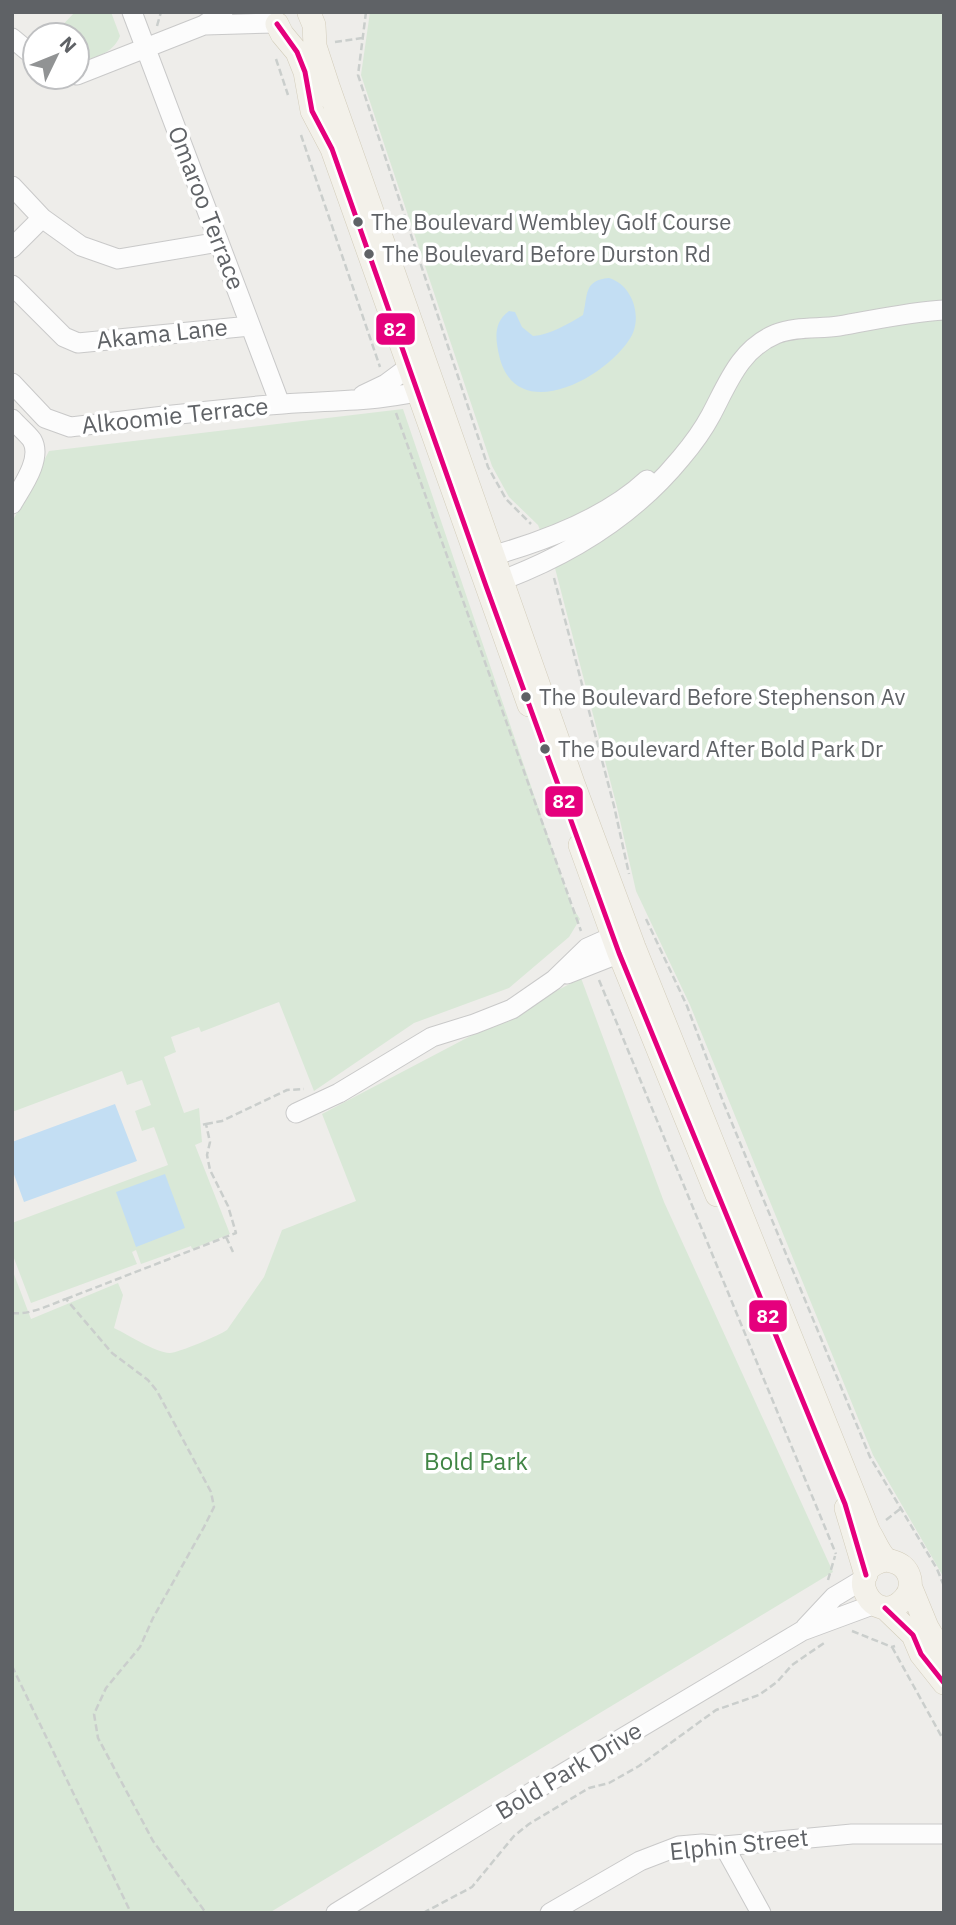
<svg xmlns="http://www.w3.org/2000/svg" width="956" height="1925" font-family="'IBM Plex Sans',sans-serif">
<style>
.green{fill:#d9e8d7}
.water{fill:#c3def3}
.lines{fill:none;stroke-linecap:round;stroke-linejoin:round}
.minor-casing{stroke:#c9c9c9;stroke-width:21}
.major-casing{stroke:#d3cdbb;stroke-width:24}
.path{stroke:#cacecc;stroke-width:2.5;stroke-dasharray:7 3.5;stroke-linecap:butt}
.minor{stroke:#fcfcfc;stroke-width:19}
.major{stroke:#f3f1ea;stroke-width:23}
.bus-1-casing{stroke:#fff;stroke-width:10}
.bus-1{stroke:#e5007d;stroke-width:5}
.bus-dot{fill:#5f6266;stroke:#fff;stroke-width:2.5}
.labels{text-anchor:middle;stroke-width:7;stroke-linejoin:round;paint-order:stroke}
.bus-label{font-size:22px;fill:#5f6266;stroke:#fff;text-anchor:start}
.street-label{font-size:24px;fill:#5f6266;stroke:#fff}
.park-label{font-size:24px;fill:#408544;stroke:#fff}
.line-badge{stroke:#fff;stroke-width:2.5}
.badge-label{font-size:19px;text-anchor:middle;font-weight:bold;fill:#fff}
</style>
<rect width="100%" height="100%" fill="#eeedea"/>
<path class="green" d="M75,12H111L120,36C113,54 94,58 77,62V35H53Z
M370,12H944V1578L873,1455L690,1005L636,891L617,807L555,568L538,525L509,497L492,466L361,75Z
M403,409L572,907L580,919L569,937L509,988L414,1023L314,1091L279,1002L201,1032L199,1027L171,1037L176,1052L164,1057L184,1113L199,1108L202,1142L195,1145L230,1234L192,1249L191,1246L141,1264L136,1250L132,1252L137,1264L31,1303L12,1253V1223L168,1165L154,1127L142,1131L135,1111L151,1105L142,1080L127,1085L122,1071L12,1112V522L49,451Z
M581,978L664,1202L833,1572L269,1913H12V1269L31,1319L118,1283L123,1295L114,1328C129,1335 154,1352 170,1353C178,1353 220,1335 227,1330L264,1277L282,1230L356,1201L322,1114Z"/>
<path class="water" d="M609,278C633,285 644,319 629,340C603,380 515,426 499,355C495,337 494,322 509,311L515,312L522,327L533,336C550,335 568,324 583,315C588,296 583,280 609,278Z
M115,1104L137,1161L24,1202L12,1169V1142Z
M165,1174L185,1228L136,1247L116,1192Z"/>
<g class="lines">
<g class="minor-casing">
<path id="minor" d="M132,12L280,404
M205,25L274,23
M12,38L35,57
M77,75L204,25L223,12
M12,186L42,218L81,246L118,259L219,242
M12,248L42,218
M12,285L64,337L78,343L250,326
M12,383L45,418L70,427C141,419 212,409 283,404C333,400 384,402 432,388
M363,395L386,384L409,367L422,363
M12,419C18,426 27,433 32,440C43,459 21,488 12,504
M480,559C537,544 603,521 647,480
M489,585C563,559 631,519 681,458C692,445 703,430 711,415C728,383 740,349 776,334C796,326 819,329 839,326C874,320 908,312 944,310
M567,974L633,948
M296,1113L339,1093L432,1037L474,1024L512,1009L554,980L587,948L625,931
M805,1628L834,1597L864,1579
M724,1846L761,1913
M336,1913L542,1786L802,1631L875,1604
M550,1913L640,1861L679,1846L702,1844L724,1846L852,1834H944"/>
</g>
<g class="major-casing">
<path id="major" d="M309,13L314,25L315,46L328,86L573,783L634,947L869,1532C874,1539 879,1554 887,1560C887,1560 896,1562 897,1563C911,1569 915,1588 904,1599C875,1631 839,1568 887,1560
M277,24L282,34L297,52L305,72L312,111L332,149L529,705
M580,845L619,953L717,1195
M846,1508L866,1575
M911,1588L927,1627L944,1656
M885,1608L913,1635L921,1654L944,1683"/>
</g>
<path class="path" d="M366,12L358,75L488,467L506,499L531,524
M157,26L161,12
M335,42L362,38
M276,59L288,95
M301,135L380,367
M396,413L581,931
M554,578L614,806L629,874
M646,919L687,1006L724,1104L870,1457L937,1569L944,1586
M599,980L836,1554
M206,1124L222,1121L287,1090L304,1089
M226,1237L233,1252
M66,1299L236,1233L228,1206L210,1170L207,1155L210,1142L206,1124L201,1125
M12,1313C31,1315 49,1305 66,1299L112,1353L148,1380L157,1391L211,1492L214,1507L204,1527L153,1618L140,1647L106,1688L94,1714L98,1738L153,1841L206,1913
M886,1520L900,1509
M828,1580L835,1556
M852,1631L892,1647L895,1646
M892,1647L944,1741
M12,1666L131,1913
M423,1913L472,1887L514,1836L529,1824L589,1788L609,1783L639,1766L716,1710L759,1695L777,1682L792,1665L824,1643"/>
<use href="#minor" class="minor"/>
<use href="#major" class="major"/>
<g class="bus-1-casing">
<path id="bus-1" d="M277,24L297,52L305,72L312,111L332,149L486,586L619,953L845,1504L866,1575
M885,1608L913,1635L921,1654L944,1683"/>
</g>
<use href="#bus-1" class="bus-1"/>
</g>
<g class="bus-dot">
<circle cx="358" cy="222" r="6"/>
<circle cx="369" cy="254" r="6"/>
<circle cx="526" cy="697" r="6"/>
<circle cx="545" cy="749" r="6"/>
</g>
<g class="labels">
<g class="bus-label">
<text x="371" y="230">The Boulevard Wembley Golf Course</text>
<text x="382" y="262">The Boulevard Before Durston Rd</text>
<text x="539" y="705">The Boulevard Before Stephenson Av</text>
<text x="558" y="757">The Boulevard After Bold Park Dr</text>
</g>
<g class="street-label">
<text transform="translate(206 208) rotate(69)" y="8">Omaroo Terrace</text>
<text transform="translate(162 334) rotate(-6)" y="8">Akama Lane</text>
<text transform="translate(175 416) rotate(-6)" y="8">Alkoomie Terrace</text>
<text transform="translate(569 1771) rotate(-31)" y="8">Bold Park Drive</text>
<text transform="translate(739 1845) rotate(-6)" y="8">Elphin Street</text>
</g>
<g class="park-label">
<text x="476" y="1470">Bold Park</text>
</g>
</g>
<g class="line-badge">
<rect x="375" y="312" width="41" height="34" rx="7" fill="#e5007d"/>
<rect x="544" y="785" width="40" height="33" rx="7" fill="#e5007d"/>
<rect x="748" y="1299" width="40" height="34" rx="7" fill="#e5007d"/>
</g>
<g class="badge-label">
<text x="395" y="336">82</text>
<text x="564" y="808">82</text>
<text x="768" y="1323">82</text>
</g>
<rect width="956" height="1925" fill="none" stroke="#5f6266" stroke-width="28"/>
<g transform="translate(56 56) rotate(47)"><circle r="33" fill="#ffffff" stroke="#bfc0c2" stroke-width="2"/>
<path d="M0-5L12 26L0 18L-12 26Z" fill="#919394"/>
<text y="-10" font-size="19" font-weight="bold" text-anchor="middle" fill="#5f6266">N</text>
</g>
</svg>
